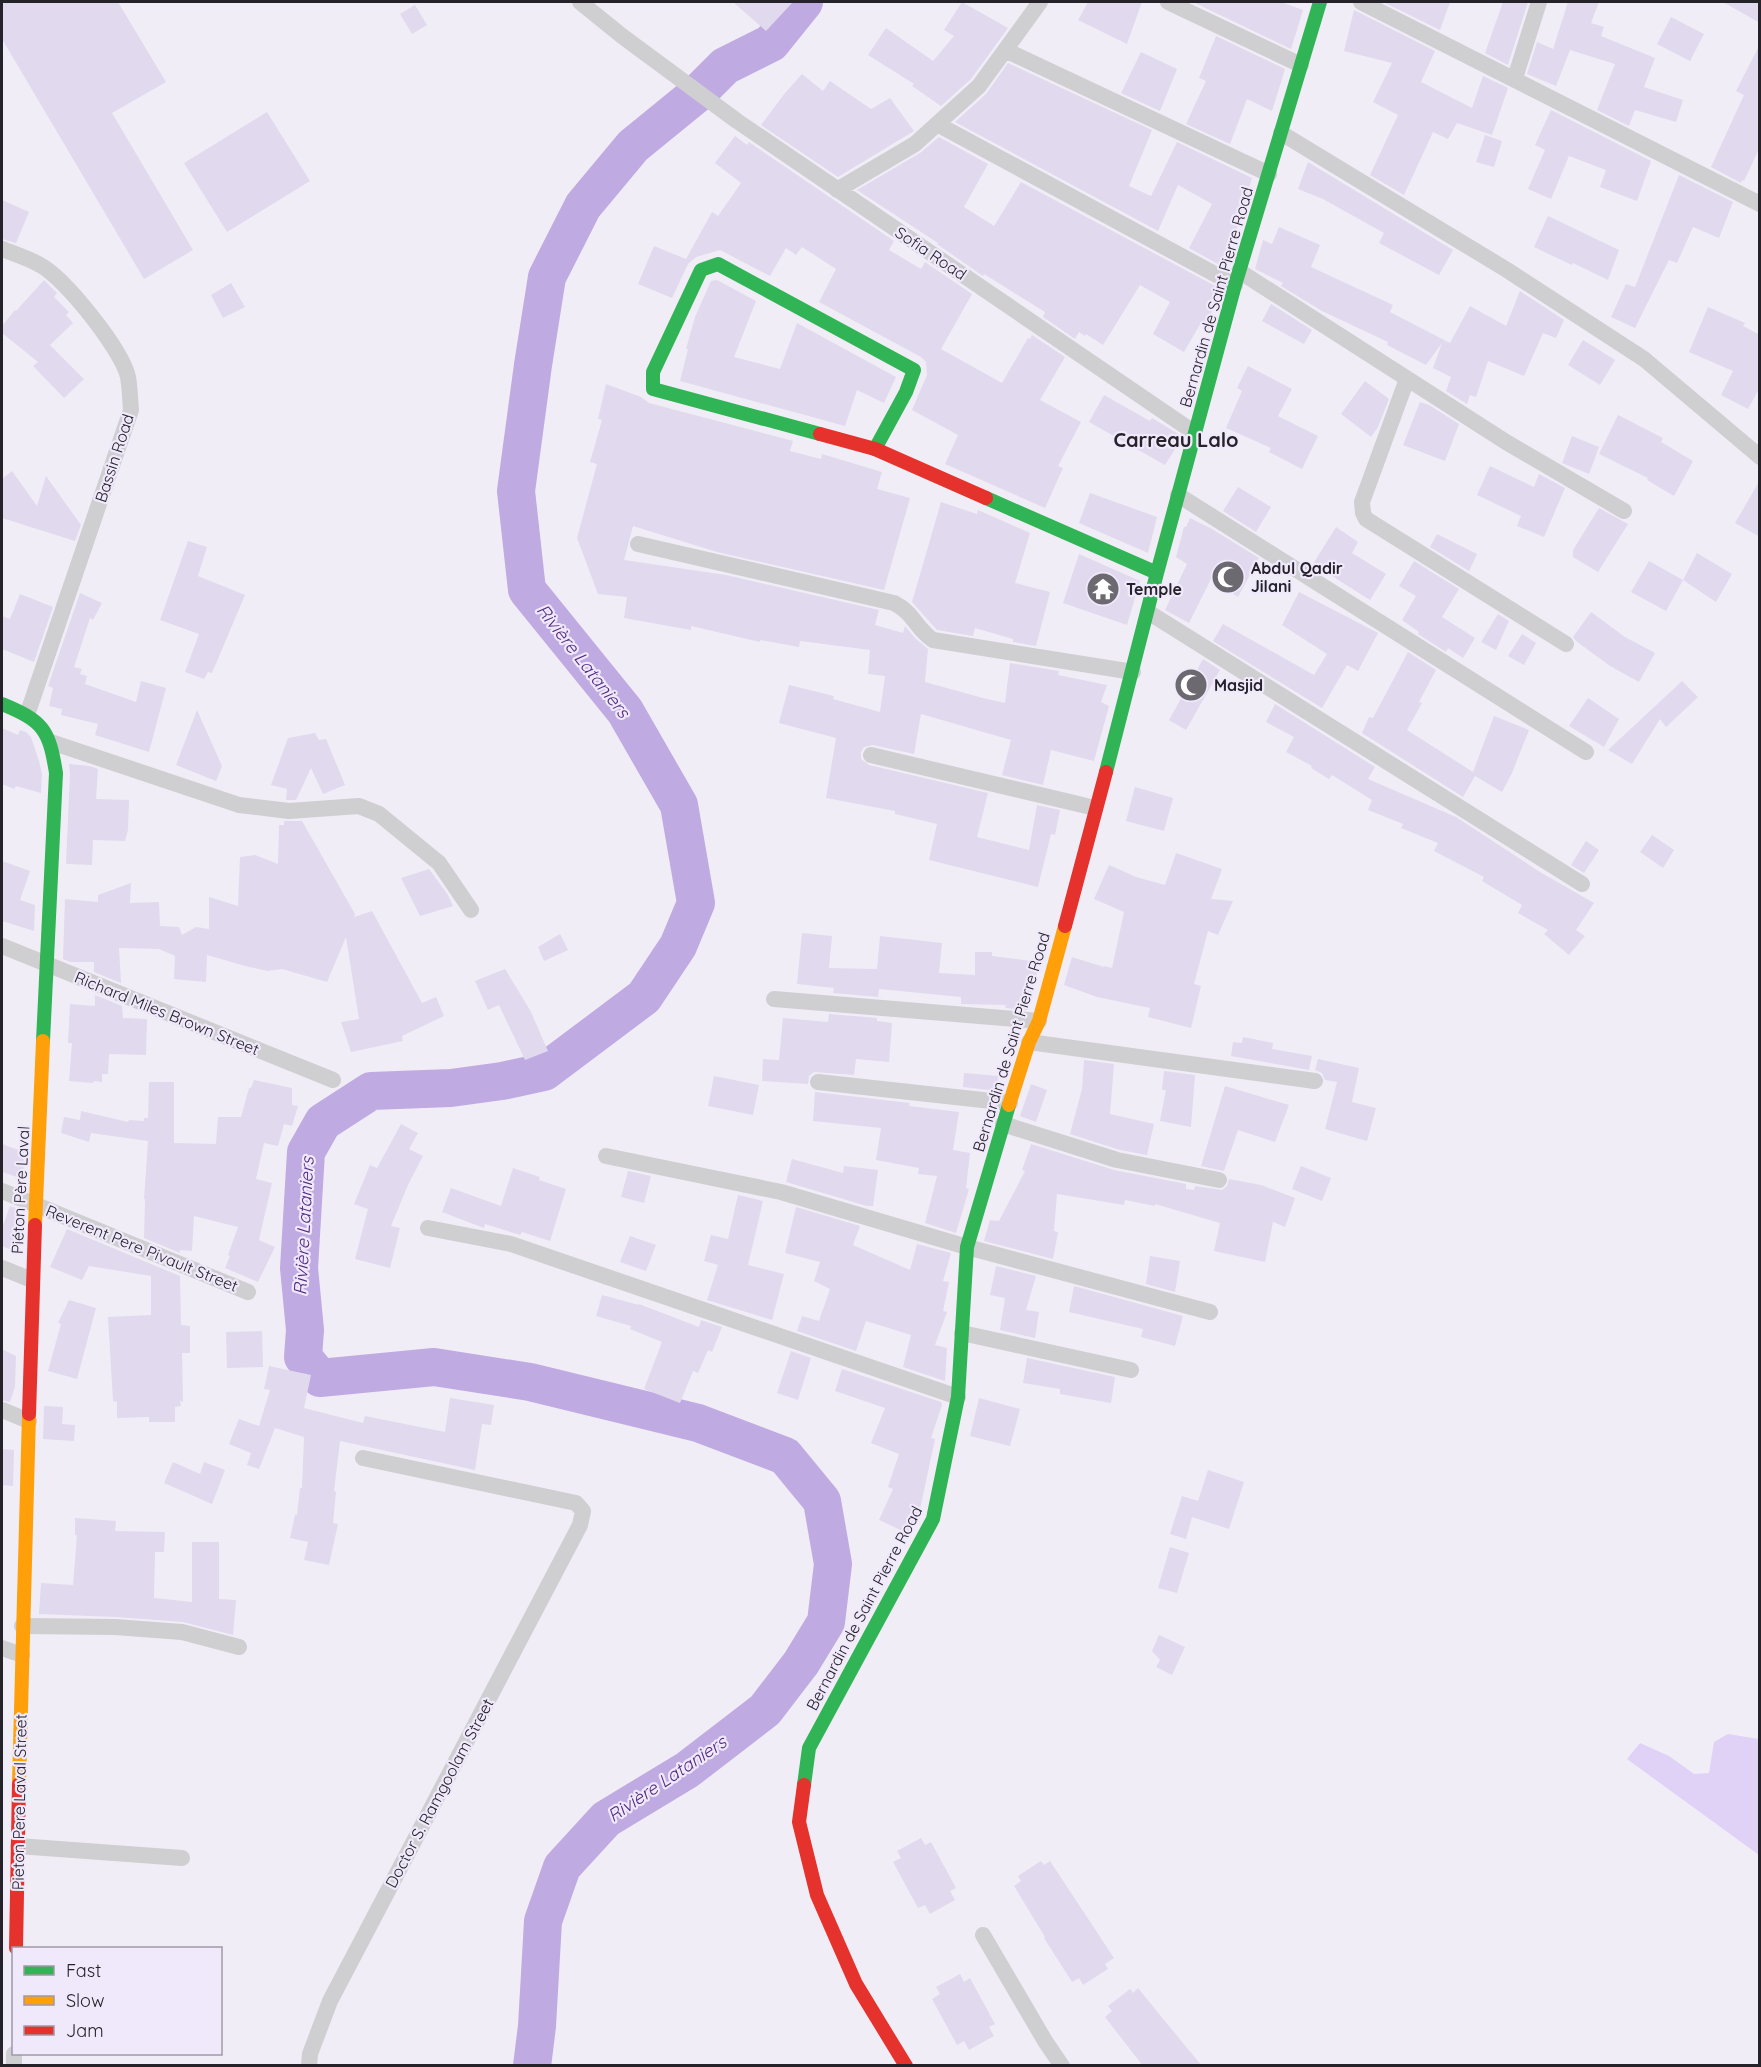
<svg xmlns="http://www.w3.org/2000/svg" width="1761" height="2067" font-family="Quicksand,sans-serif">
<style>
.green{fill:#dfd2f6}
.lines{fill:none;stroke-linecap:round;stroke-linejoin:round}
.river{stroke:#c0aae2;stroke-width:38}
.building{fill:#e1d9ed}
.street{stroke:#cfced1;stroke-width:16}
.fast{stroke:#30b455;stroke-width:14}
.slow{stroke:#ff9f0a;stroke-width:14}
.jam{stroke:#e5322d;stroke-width:14}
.labels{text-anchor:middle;stroke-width:4.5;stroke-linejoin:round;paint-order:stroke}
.street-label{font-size:16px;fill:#252229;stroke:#f0e9fb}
.poi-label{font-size:16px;font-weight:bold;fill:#252229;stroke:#f0e9fb;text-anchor:start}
.water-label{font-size:18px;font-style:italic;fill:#532982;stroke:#f0e9fb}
.quarter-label{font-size:20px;font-weight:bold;fill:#252229;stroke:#f0e9fb}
</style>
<rect width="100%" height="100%" fill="#f1edf7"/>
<path class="green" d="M1728,1734L1759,1739V1855L1627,1759L1640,1743L1669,1756L1694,1774L1709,1773L1714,1742Z"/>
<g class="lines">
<path class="river" d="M532,2066L537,2026L543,1921L562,1867L606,1819L687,1770L765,1710L801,1663L826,1622L833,1564L822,1501L785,1456L698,1423L530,1382L434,1367L320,1378L303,1357L305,1330L299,1268L306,1152L323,1122L371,1091L451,1088L502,1081L544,1072L644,997L678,946L696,903L679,805L625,711L527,590L516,491L533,365L547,277L583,206L633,146L698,93L725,66L771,43L804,2"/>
</g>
<path class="building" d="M2,2H118L166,82L112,113L193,250L144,279L2,39Z
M733,2H793L766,31Z
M962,2L1008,28L971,79L941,106L912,86L914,84L868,55L886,28L933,61L954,36L944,30Z
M1088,2H1142L1127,44L1078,20Z
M1193,2H1281L1303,10L1291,49Z
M1383,2H1450L1440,30Z
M1503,2H1528L1508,65L1485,53Z
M1568,2H1599L1591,23L1604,27L1601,36L1655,58L1644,87L1683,100L1676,122L1635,110L1629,126L1597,110L1615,64L1570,50L1556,86L1527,74L1537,42L1553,49Z
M1723,2H1760V23Z
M415,5L427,25L412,34L400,14Z
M1354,10L1435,51L1421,82L1472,108L1483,76L1508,88L1492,135L1457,123L1448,139L1433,132L1404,195L1370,175L1398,115L1373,102L1392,63L1344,51Z
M1671,17L1704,34L1690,61L1657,44Z
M1216,36L1285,69L1272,111L1247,99L1230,144L1186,124L1206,81L1199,78Z
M1760,44V147L1744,181L1742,180L1741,183L1711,167L1744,95L1736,91Z
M1141,52L1177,69L1160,111L1121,93Z
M1008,63L1152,130L1129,186L1151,196L1177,142L1252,178L1225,268L1189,248L1212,204L1178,185L1158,231L955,122L986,94Z
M802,74L823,91L830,81L871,109L890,98L914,131L838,177L761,125L785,93Z
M1551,110L1651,161L1637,201L1600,187L1606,170L1569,156L1551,199L1528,189L1545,150L1535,145Z
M267,112L310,181L227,232L184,163Z
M1485,135L1502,141L1494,167L1476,162Z
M735,136L747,145L749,142L894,241L889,250L921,269L925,262L972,294L941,349L1002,383L1028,338L1030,339L1032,335L1065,357L1040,400L1081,422L1058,466L1063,468L1045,508L945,464L958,435L912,410L927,375L926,362L921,357L819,302L836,269L802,247L796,255L786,248L770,276L720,250L696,257L688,264L672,298L638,284L654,246L686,259L712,212L718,216L741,183L715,163Z
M939,137L988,164L964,207L994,226L1021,182L1219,288L1208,324L1202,321L1184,352L1153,334L1170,302L1140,285L1103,345L1086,334L1085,336L1079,332L1075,339L1043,317L1045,312L984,274L983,276L937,244L938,243L857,190L920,153Z
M1308,162L1453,250L1439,275L1379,243L1384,233L1323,199L1298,189Z
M1679,175L1733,202L1719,238L1693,227L1677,263L1669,260L1635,328L1611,317L1626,284L1635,287Z
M2,200L29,212L16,243L2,239Z
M1548,216L1619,250L1608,280L1573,263L1572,265L1534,247Z
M1279,227L1320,245L1311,267L1393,305L1390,312L1450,343L1470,306L1506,326L1520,291L1564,320L1556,338L1543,333L1524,376L1488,361L1476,397L1470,395L1467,404L1446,391L1451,377L1433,368L1442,343L1426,365L1387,345L1388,342L1322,311L1281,286L1283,283L1255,269L1263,240L1272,244Z
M44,280L57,293L54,297L69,312L66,315L73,323L50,345L84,379L64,398L33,366L38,362L2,333V326L15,310L16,311Z
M717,280L756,301L734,357L780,369L797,323L896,377L884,403L857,390L845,426L680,381L688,349H686L695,317L711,281Z
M231,283L245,307L223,318L211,295Z
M1271,304L1312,330L1304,344L1262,321Z
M1708,307L1745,323L1743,326L1760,335V387L1748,409L1721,395L1733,371L1689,352Z
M1583,340L1615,360L1600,385L1568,365Z
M1248,366L1292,389L1278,416L1318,436L1302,469L1269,452L1271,448L1226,428L1242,391L1237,388Z
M1365,381L1389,399L1378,427L1371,437L1341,414Z
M606,384L641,397L649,403L793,441L790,451L821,459L822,454L882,472L877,489L910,498L884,590L717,552L633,526L624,560L726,575L879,610L875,625L903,633L905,626L915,638L928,649L925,682L983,698L1005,703L1010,663L1059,671L1058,675L1107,685L1101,702L1109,706L1094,761L1051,750L1043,785L1002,775L1011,740L921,714L914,754L873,745L864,747L861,752V759L869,765L988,793L977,837L1029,850L1037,805L1060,810L1055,835L1051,834L1038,887L929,860L937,824L895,814V811L826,798L836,738L779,723L789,685L834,696L833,699L880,712L885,676L868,674L870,650L800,641L799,647L760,640V642L691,626V630L624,618L627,597L598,594L577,538L597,464L590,462L602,420L598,419Z
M1104,395L1150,421L1152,418L1180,435L1177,446L1165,465L1089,422Z
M1420,402L1429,405L1459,424L1445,461L1403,445Z
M1618,415L1663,438L1661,442L1693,461L1674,496L1647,480L1648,478L1599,454Z
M1572,436L1599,447L1589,474L1562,463Z
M1490,466L1534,487L1539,474L1565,488L1544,537L1517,526L1521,516L1477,495Z
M12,471L37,506L46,476L81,525L75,541L2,518V479Z
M1760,480V537L1735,523Z
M1238,487L1271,507L1256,532L1223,511Z
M1090,493L1157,517L1148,553L1079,523Z
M941,502L977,514L978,510L1030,533L1015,583L1050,592L1036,646L1013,642V639L975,628L973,636L937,630L912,602Z
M1599,508L1628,524L1598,572L1573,557V550Z
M1190,518L1212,529L1259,558L1238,597L1211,579L1189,623L1165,610L1187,564L1176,557L1184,527H1186Z
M1336,527L1358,542L1352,553L1386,574L1370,600L1313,564Z
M1437,534L1477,554L1469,571L1430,547Z
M188,541L207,547L198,576L245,595L212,673L208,672L204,679L185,672L199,634L160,620Z
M1697,553L1732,574L1716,602L1683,580Z
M1079,554L1140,581L1127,625L1063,603Z
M1414,561L1459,589L1442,617L1475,638L1463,658L1448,648L1446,652L1418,634L1419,632L1402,620L1416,596L1399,586Z
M1649,561L1683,580L1666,611L1631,592Z
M1299,592L1378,633L1358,671L1347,665L1322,708L1213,641L1223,624L1314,675L1327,654L1282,625Z
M80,593L102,603L93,620L90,618L74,667L82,669L80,674L87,676L85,684L136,702L141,681L166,688L149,752L95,735L98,724L61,715L62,709L49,706L53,688L48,686Z
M20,594L53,607L34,662L2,649V616L10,619Z
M1591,612L1625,637L1655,653L1639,682L1610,666L1576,641L1573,637Z
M1498,614L1509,621L1496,650L1481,642Z
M1522,634L1536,643L1524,665L1508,656Z
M1408,652L1436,670L1419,702L1422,703L1407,730L1473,772L1494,716L1529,730L1512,773L1502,792L1475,776L1463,797L1362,733L1369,717L1373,718Z
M1203,659L1220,670L1186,730L1169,720Z
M1682,681L1698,697L1666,727L1660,719L1632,764L1608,750Z
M1588,698L1619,719L1604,747L1569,726Z
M1275,704L1375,767L1368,779L1456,817L1540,872L1594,903L1576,930L1585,936L1569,955L1544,934L1548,930L1518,913L1522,905L1482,881L1484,877L1434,851L1438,843L1401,828L1403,824L1368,810L1372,800L1332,775L1329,779L1311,768L1312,766L1286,752L1294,737L1266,722Z
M197,710L222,766L216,781L176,765Z
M2,728L18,735L20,730L26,732L31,737L39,761L42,774L41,793L16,786L14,789L2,784Z
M315,733L319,740L326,739L345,785L323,794L311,768L296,800H286L287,789L271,785L288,738Z
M69,764L90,766L98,769L96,799L129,800L128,830L125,841L93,840L92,865L66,864L70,774Z
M1135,787L1173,798L1164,831L1126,821Z
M284,821H302L355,914L354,917L372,911L422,1003L436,997L444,1016L402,1036L403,1041L351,1052L341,1022L359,1019L346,937L327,982L282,969L268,971L245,966L207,955L206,982L174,979L175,956L159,949L119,948L121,983L94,972V962H70L63,959L65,899L98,902V895L131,883L130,903L159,902L160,926L179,927L182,935L196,927L209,929V897L238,906L240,857L255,855L278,864L279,825H284Z
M1652,835L1674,850L1663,868L1640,852Z
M1586,841L1599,850L1584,873L1571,865Z
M1176,853L1222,869L1211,899L1233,901L1218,935L1208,931L1194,984L1201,986L1191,1028L1148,1017L1150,1008L1097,997L1064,985L1072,957L1104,967V966L1112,968L1124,912L1094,899L1109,865L1136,877L1165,885Z
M2,861L30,871L20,900L35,905L34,931L2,921Z
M429,869L448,895L453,906L420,916L401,878Z
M802,933L832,936L829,968L877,969L880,936L942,943L939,973L975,975V952H992V956L1039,962L1038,969L1027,1010L1005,1008L1006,1005L961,1004V997L879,989L878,997L833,993L834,988L797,984Z
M560,934L568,950L544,961L538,947Z
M505,969L530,1010L548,1051L525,1060L499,1005L488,1010L475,981Z
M95,995L122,1006L123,1018L147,1019L146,1055L109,1054L108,1074H102V1082L94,1081L93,1083L69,1081L72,1043H68L70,1004L95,1006Z
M829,1014L877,1018V1021L892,1023L889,1062L856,1059L854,1075L814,1072L809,1076L808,1084L762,1081L763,1059L779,1060L783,1018L828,1022Z
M1243,1037L1273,1043L1272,1049L1312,1056L1309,1070L1231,1056L1233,1042L1242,1043Z
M1318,1059L1359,1068L1352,1102L1376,1108L1367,1141L1325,1129L1337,1082L1325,1080L1322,1073L1315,1070Z
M1084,1060L1114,1064L1110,1114L1154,1124L1147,1155L1120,1150L1070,1134L1082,1089Z
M1164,1071L1195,1075L1191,1127L1160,1121L1166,1090H1162Z
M964,1073L998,1076L997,1091L963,1087Z
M714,1076L759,1085L753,1115L708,1106Z
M254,1080L292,1088V1105L298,1106L292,1126L284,1124L278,1146L264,1143L256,1179L272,1183L259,1240L275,1247L258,1282L225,1268L230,1256L228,1255L238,1227L194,1216L192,1251L180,1250V1253L144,1238L145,1199H144L148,1141L91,1133L89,1142L61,1133L64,1117L80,1120L81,1111L128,1122L129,1120L144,1121V1118H148L149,1082H174V1143L216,1144L218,1117H241L249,1088H251Z
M1031,1084L1047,1090L1036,1122L1020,1116Z
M1225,1086L1289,1105L1275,1142L1238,1130L1224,1171L1201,1166Z
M815,1092L910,1103L909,1106L959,1112L953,1150L970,1153L966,1188L969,1189L956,1233L925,1223L937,1176L918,1174L919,1168L876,1160L881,1128L813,1121Z
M401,1124L418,1133L409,1149L423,1156L408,1185L391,1226L400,1228L390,1268L355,1259L368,1209L354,1204L370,1165L377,1168Z
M2,1144L24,1152L23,1179L2,1172Z
M1031,1144L1114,1170L1186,1184V1189L1194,1190L1195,1186L1222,1190L1227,1186L1229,1179L1261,1185L1295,1198L1285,1227L1273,1222L1265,1262L1214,1251L1220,1223L1155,1204V1206L1125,1200L1124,1205L1057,1194L1054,1231L1058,1232L1053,1259L984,1241L990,1220L999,1221L1025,1171L1022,1170Z
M792,1159L843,1173L844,1166L878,1170L873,1206H867L786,1182Z
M1301,1166L1331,1178L1322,1201L1292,1189Z
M513,1168L540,1177L539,1180L566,1189L550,1241L522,1232L520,1235L485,1224L484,1228L442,1212L451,1188L501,1206Z
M628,1171L651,1176L644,1203L621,1197Z
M738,1195L763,1201L748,1265L784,1274L772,1320L707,1300L718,1265L704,1261L711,1235L728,1239Z
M10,1206L21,1210L19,1253L2,1246V1228Z
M796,1207L860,1226L853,1245L910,1270L917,1244L951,1253L943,1281L949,1282L943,1311L947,1312L935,1345L947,1348L945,1381L903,1367L911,1335L866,1321L856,1351L797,1331L802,1316L819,1321L830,1289L814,1281L820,1262L785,1253Z
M67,1229L180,1276L181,1325L190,1326V1353H182L183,1402L180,1401L181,1406L175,1407V1422H149V1417L117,1418V1402L113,1401L108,1317L151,1315V1276L89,1266L82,1280L50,1267Z
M630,1236L656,1245L646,1271L620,1262Z
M1150,1256L1180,1261L1175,1292L1146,1284Z
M996,1266L1036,1276L1026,1310L1039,1312L1035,1338L1000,1330L1005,1298L990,1295Z
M1074,1286L1183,1316L1175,1346L1141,1337L1143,1329L1069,1312Z
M602,1295L639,1305V1304L699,1327L701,1320L722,1327L712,1352L708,1350L698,1373L693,1371L680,1403L644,1389L662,1342L630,1329L631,1326L596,1316Z
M69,1300L96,1308L77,1379L48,1371L61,1324L58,1323Z
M262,1331L263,1367L227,1368L226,1332Z
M2,1349L16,1356L15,1387L10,1402L2,1400Z
M791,1351L811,1358L798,1400L777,1393Z
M1027,1358L1115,1377L1111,1403L1060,1394V1389L1023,1383Z
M269,1366L311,1375L304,1408L363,1423L365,1416L445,1432L450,1398L494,1405L491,1425L482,1424L475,1470L340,1441L334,1491L336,1492L333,1523L338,1524L329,1565L304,1560L308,1542L290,1538L295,1515H297L300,1488H302L304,1437L275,1428L259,1469L247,1465L251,1453L229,1444L239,1419L259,1426L270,1390L264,1389Z
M842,1369L941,1402L942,1405L931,1438L935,1439L919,1514L909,1534L879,1520L893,1489L888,1487L899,1454L871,1443L885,1408L835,1391Z
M979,1398L1020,1409L1010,1446L970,1436Z
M44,1406L63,1407L62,1424L75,1425L74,1441L43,1439Z
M2,1449L14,1450L13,1486L2,1485Z
M173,1462L200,1474L204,1462L225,1470L212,1504L164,1483Z
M1208,1470L1244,1482L1229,1529L1192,1517L1186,1539L1170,1534L1182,1496L1198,1501Z
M75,1518L116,1521L115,1531L165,1532L164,1552H155L154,1598L192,1602V1542H219V1599L236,1600L233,1635L183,1622L116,1617L39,1614L41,1583L73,1585L77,1535H75Z
M1170,1547L1189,1553L1177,1593L1158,1588Z
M1159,1635L1185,1647L1172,1675L1156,1667L1160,1660L1152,1651Z
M921,1838L925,1845L931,1842L956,1888L950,1891L955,1900L930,1914L925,1905L918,1908L893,1862L901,1858L897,1851Z
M1041,1861L1044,1865L1050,1861L1114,1958L1105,1964L1108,1969L1083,1985L1079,1978L1072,1982L1044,1938L1045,1937L1014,1886L1021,1881L1018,1876Z
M960,1974L964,1982L970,1978L995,2024L989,2027L994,2036L969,2050L964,2041L957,2045L932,1999L940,1994L936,1987Z
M1138,1988L1178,2037L1202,2066H1143L1105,2017L1112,2011L1108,2006L1130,1989L1133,1993Z"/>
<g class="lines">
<path class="street" d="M580,2L622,36L737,121L1195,433
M1168,2L1301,65
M1361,2L1760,204
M1005,50L1269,174
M1515,78L1539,2
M937,124L1235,285
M1281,133L1507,270L1644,359L1760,457
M837,190L915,144L979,86L1040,2
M2,249C14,254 28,258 40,265C65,278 122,350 128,377C130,388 130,400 131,410L27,715
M1239,271L1506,442L1624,511
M1407,379L1362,502L1363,513L1366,519L1566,644
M1178,495L1586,752
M638,544L894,603C914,613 916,629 933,640L1133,672
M1148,612L1582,884
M51,742L239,805L289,811L359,806L379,814L439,863L471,910
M871,755L1095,808
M2,946L333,1080
M774,999L1039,1021
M1029,1042L1315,1081
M818,1082L1010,1103
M1003,1124L1117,1160L1219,1180
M606,1156L781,1192L967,1247L1210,1312
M2,1191L248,1292
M428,1228L511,1244L958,1397
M2,1268L32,1280
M962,1333L1131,1370
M2,1410L29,1421
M22,1626L115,1627L182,1632L239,1647
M2,1648L22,1655
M18,1846L182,1858
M983,1935L1045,2041L1062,2066
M14,2066V2054
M309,2066L310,2054L330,2001L580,1525L583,1511L576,1503L363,1458"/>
<path class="fast" d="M820,434L653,389V372L701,270L718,264L914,370L906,392L875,449
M986,498L1157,573
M2,704C43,721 49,729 56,773L43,1041
M1106,772L1157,573L1235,285L1320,2
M804,1785L809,1748L933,1519L958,1397L967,1247L1009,1105"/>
<path class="slow" d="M1009,1105L1029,1042L1039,1021L1065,926
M35,1225L43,1041
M19,1784L29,1414"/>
<path class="jam" d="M820,434L875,449L986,498
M1065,926L1106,772
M29,1414L35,1225
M804,1785L799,1822L817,1895L856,1984L906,2066
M16,1948L19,1784"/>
</g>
<defs>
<g id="mosque-disc" transform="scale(1.725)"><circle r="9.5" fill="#6c6971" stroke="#f0e9fb"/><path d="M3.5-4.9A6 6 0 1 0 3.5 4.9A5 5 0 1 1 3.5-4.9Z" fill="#fff"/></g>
<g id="temple-disc" transform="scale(1.725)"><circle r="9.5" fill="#6c6971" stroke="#f0e9fb"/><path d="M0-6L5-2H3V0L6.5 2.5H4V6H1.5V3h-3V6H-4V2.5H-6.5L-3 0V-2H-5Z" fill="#fff"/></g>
</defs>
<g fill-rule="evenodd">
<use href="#mosque-disc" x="1228" y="577"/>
<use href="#temple-disc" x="1103" y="589"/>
<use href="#mosque-disc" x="1191" y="685"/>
</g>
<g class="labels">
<g class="street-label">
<text transform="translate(931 253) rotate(34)" y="6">Sofia Road</text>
<text transform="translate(1216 297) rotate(-74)" y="6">Bernardin de Saint Pierre Road</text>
<text transform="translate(114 458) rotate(-72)" y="6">Bassin Road</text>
<text transform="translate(167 1013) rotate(22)" y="6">Richard Miles Brown Street</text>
<text transform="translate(1011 1042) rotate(-73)" y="6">Bernardin de Saint Pierre Road</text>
<text transform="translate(20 1190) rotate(-87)" y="6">Piéton Père Laval</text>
<text transform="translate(142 1248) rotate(22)" y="6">Reverent Pere Pivault Street</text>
<text transform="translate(864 1608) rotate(-62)" y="6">Bernardin de Saint Pierre Road</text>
<text transform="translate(439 1793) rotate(-62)" y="6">Doctor S. Ramgoolam Street</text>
<text transform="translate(19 1802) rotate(-89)" y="6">Pieton Pere Laval Street</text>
</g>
<g class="poi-label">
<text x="1251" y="574">Abdul Qadir<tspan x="1251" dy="18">Jilani</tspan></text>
<text x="1126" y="595">Temple</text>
<text x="1214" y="691">Masjid</text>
</g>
<g class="water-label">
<text transform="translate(583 661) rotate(52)" y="6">Rivière Lataniers</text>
<text transform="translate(304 1226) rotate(-87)" y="6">Rivière Lataniers</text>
<text transform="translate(667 1779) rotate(-34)" y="6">Rivière Lataniers</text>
</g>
<g class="quarter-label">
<text x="1176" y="447">Carreau Lalo</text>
</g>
</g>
<rect width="1761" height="2067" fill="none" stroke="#252229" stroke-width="6"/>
<rect x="12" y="1947" width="210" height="108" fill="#f0e9fb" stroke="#9f99a7" stroke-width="1.5"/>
<rect x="24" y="1966" width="30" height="9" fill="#30b455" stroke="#9f99a7" stroke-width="1.5"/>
<text x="66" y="1977" font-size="18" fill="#252229">Fast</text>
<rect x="24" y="1996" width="30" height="9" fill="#ff9f0a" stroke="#9f99a7" stroke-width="1.5"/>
<text x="66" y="2007" font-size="18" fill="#252229">Slow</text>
<rect x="24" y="2026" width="30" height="9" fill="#e5322d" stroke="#9f99a7" stroke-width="1.5"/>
<text x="66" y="2037" font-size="18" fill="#252229">Jam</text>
</svg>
